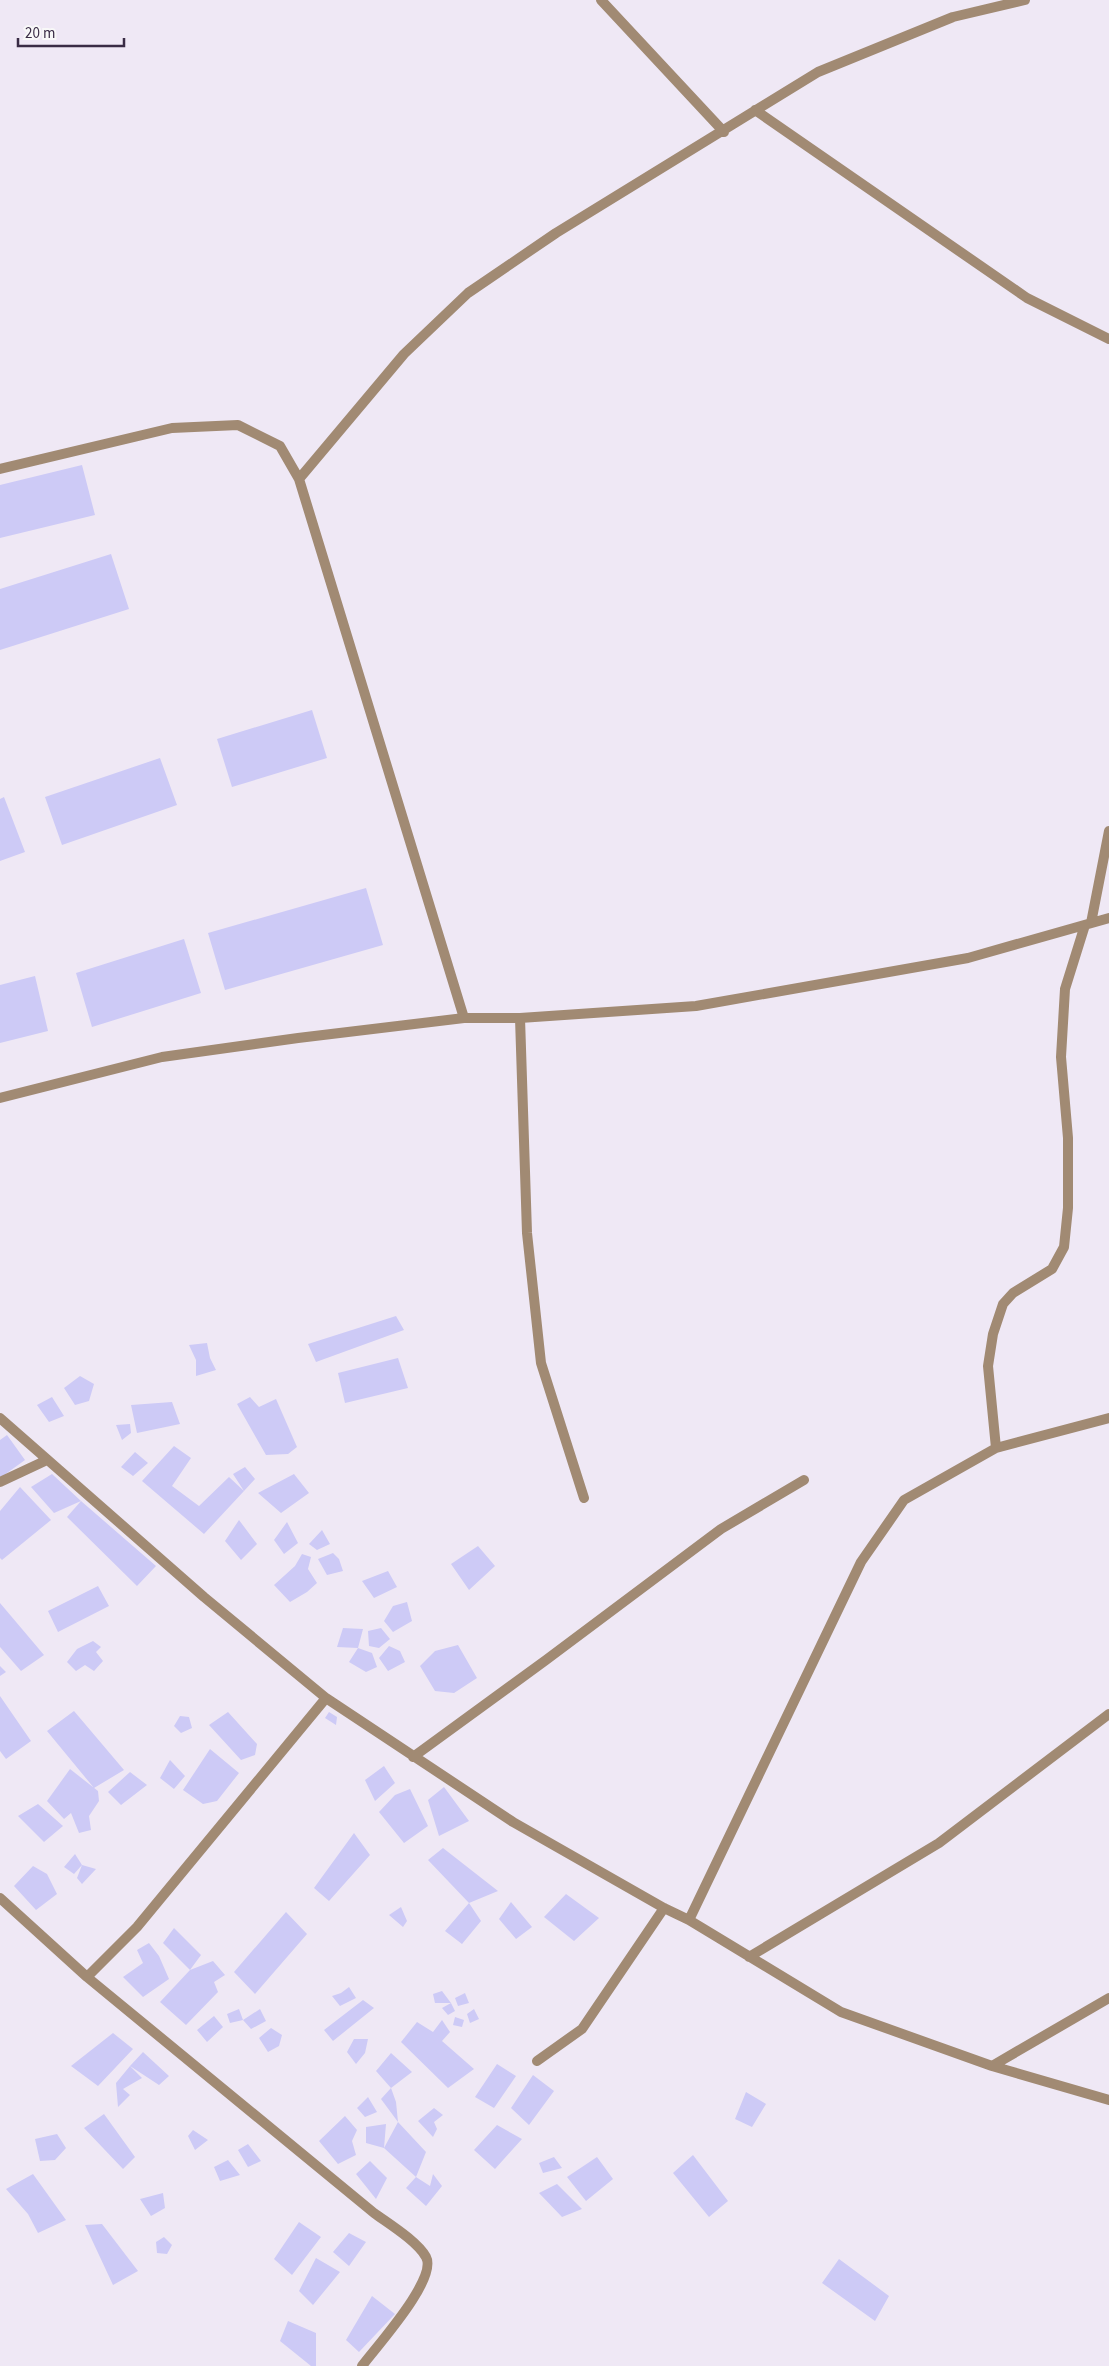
<svg xmlns="http://www.w3.org/2000/svg" width="1109" height="2366" font-family="'Source Sans 3',sans-serif">
<style>
.building{fill:#cdcaf6}
.lines{fill:none;stroke-linecap:round;stroke-linejoin:round}
.minor{stroke:#a18a73;stroke-width:10}
</style>
<rect width="100%" height="100%" fill="#efe8f5"/>
<path class="building" d="M82,465L95,515L0,538V485Z
M111,554L129,609L0,650V589Z
M312,710L327,758L232,787L217,739Z
M160,758L177,805L62,845L45,797Z
M4,797L25,852L0,861V799Z
M366,888L383,945L225,990L208,933Z
M184,939L201,993L92,1027L76,973Z
M35,976L48,1031L0,1043V985Z
M396,1316L404,1330L316,1362L308,1344Z
M207,1343L210,1358L216,1370L196,1376V1360L189,1345Z
M398,1358L408,1388L345,1403L338,1373Z
M80,1376L94,1384L89,1401L75,1405L64,1388Z
M52,1397L64,1416L49,1422L37,1405Z
M250,1397L259,1407L276,1399L297,1447L288,1454L266,1455L237,1404Z
M172,1402L180,1424L137,1433L131,1405Z
M130,1424L131,1433L122,1440L116,1425Z
M7,1435L25,1460L0,1478V1440Z
M174,1446L191,1458L172,1486L199,1506L229,1477L244,1491L233,1474L245,1467L255,1479L244,1491L204,1534L142,1481Z
M135,1452L148,1463L133,1476L121,1467Z
M52,1474L81,1501L54,1513L31,1487Z
M294,1474L309,1493L281,1513L258,1493Z
M20,1487L51,1520L2,1560L0,1558V1511Z
M81,1501L156,1566L137,1586L67,1517Z
M239,1520L257,1544L241,1560L225,1541Z
M287,1522L298,1543L284,1554L274,1540Z
M322,1530L330,1544L317,1550L309,1544Z
M478,1546L495,1566L469,1590L451,1564Z
M333,1553L339,1559L343,1571L327,1575L318,1559Z
M302,1554L311,1557L308,1569L317,1583L307,1592L290,1602L274,1585L295,1566Z
M388,1571L397,1587L374,1598L362,1581Z
M98,1586L109,1606L58,1632L48,1611Z
M407,1602L412,1621L393,1632L384,1621L393,1606Z
M0,1603L44,1655L21,1671L0,1647Z
M343,1628L363,1629L358,1648L337,1647Z
M381,1628L390,1639L379,1648L369,1646L368,1631Z
M93,1641L101,1647L96,1652L103,1661L94,1671L85,1665L76,1671L67,1662L77,1649Z
M458,1645L477,1678L454,1693L435,1691L420,1666L435,1651Z
M389,1646L400,1651L405,1662L388,1671L379,1658Z
M358,1648L372,1653L377,1667L366,1672L349,1662Z
M0,1666L6,1672L0,1676Z
M0,1696L31,1741L6,1759L0,1751Z
M74,1711L124,1770L94,1788L47,1731Z
M228,1712L257,1744L255,1755L241,1760L209,1725Z
M329,1712L337,1717L336,1725L325,1718Z
M180,1716L189,1717L192,1728L181,1733L174,1726Z
M210,1749L239,1773L217,1801L203,1804L183,1790Z
M170,1760L185,1776L174,1789L160,1778Z
M384,1766L395,1783L375,1801L365,1780Z
M70,1769L98,1791L99,1801L89,1816L91,1830L79,1833L71,1813L64,1819L47,1801Z
M130,1772L147,1785L121,1805L108,1792Z
M444,1787L469,1821L439,1836L428,1800Z
M410,1789L428,1826L404,1843L379,1812L395,1795Z
M38,1804L63,1826L44,1842L18,1816Z
M354,1833L370,1855L329,1901L314,1888Z
M443,1848L498,1891L469,1903L428,1860Z
M75,1854L82,1865L74,1874L64,1867Z
M82,1865L96,1869L82,1884L77,1878Z
M33,1866L47,1874L57,1894L36,1910L14,1886Z
M566,1894L599,1918L574,1941L544,1917Z
M511,1902L532,1927L516,1939L499,1919Z
M469,1903L481,1921L462,1944L445,1931Z
M401,1907L407,1921L403,1927L389,1915Z
M286,1912L307,1934L255,1994L234,1972Z
M174,1928L201,1955L190,1970L163,1943Z
M149,1943L159,1956L169,1979L143,1997L123,1977L143,1963L137,1950Z
M213,1961L225,1975L214,1982L218,1992L186,2025L160,2002L190,1970Z
M349,1987L356,1998L340,2006L332,1996L341,1993Z
M442,1991L451,2003L455,2011L448,2015L442,2008L451,2003H435L433,1994Z
M465,1993L469,2003L458,2006L455,1998Z
M363,2000L374,2008L333,2041L324,2030Z
M239,2009L243,2020L230,2023L227,2014Z
M260,2009L266,2021L251,2029L243,2020Z
M474,2009L479,2019L470,2023L467,2014Z
M214,2016L223,2027L207,2042L197,2030Z
M455,2017L464,2020L462,2027L453,2025Z
M442,2020L450,2032L442,2041L474,2069L448,2088L401,2042L417,2022L433,2032Z
M271,2028L282,2035L279,2046L268,2052L259,2038Z
M113,2033L133,2049L98,2086L71,2066Z
M354,2039H368L365,2053L356,2064L347,2052Z
M143,2052L169,2076L159,2085L130,2066Z
M391,2053L412,2072L391,2088L376,2071Z
M497,2064L516,2076L494,2108L475,2097Z
M130,2066L142,2078L123,2089L130,2095L118,2107L116,2083Z
M533,2075L554,2091L529,2125L511,2108Z
M391,2088L396,2102L398,2122L426,2152L416,2177L430,2186L433,2174L442,2186L426,2206L406,2188L416,2177L384,2148L366,2143V2127L386,2124L384,2148L398,2122L381,2099Z
M746,2092L766,2104L752,2127L735,2119Z
M368,2097L377,2112L365,2117L357,2108Z
M434,2108L443,2115L434,2122L437,2129L433,2137L418,2121Z
M104,2114L135,2157L123,2169L84,2128Z
M345,2116L357,2130L352,2141L356,2155L338,2164L319,2141Z
M497,2125L522,2139L495,2169L474,2150Z
M193,2130L208,2140L195,2150L188,2136Z
M57,2134L66,2148L55,2160L40,2161L35,2139Z
M248,2144L261,2161L248,2167L238,2150Z
M693,2155L728,2201L709,2217L673,2173Z
M554,2157L562,2168L543,2173L539,2163Z
M597,2157L613,2179L586,2201L567,2177Z
M228,2160L240,2175L220,2181L214,2167Z
M370,2161L387,2178L376,2199L356,2174Z
M33,2174L66,2220L38,2233L28,2214L6,2189Z
M557,2184L582,2209L562,2217L539,2193Z
M163,2193L165,2208L151,2216L140,2199Z
M299,2222L321,2237L292,2275L274,2259Z
M102,2224L138,2271L113,2285L85,2225Z
M349,2233L366,2242L349,2266L333,2252Z
M164,2237L172,2245L167,2254L157,2253L156,2242Z
M316,2258L340,2272L313,2305L299,2291Z
M839,2259L889,2296L875,2321L822,2283Z
M372,2296L395,2314L359,2352L346,2340Z
M288,2321L316,2333V2366H311L280,2341Z"/>
<g class="lines">
<path class="minor" d="M601,0L724,132
M755,110L1027,298L1109,339
M0,469L172,428L238,425L280,446L299,479L464,1018
M299,479L404,354L468,293L556,233L818,72L953,17L1025,0
M1091,923L1109,831
M520,1018L527,1233L541,1363L584,1498
M0,1098L162,1057L298,1038L464,1018H520L696,1006L968,958L1109,918
M0,1418L204,1597L326,1698L513,1822L664,1908L689,1920L841,2012L992,2066L1109,2100
M996,1448L988,1366L993,1334L1003,1304L1013,1293L1052,1269L1064,1247L1068,1208V1138L1061,1057L1065,989L1085,925
M0,1482L47,1460
M413,1757L546,1660L721,1529L804,1480
M0,1898L87,1977L374,2213C389,2224 417,2241 426,2257C438,2279 376,2347 362,2366
M689,1920L861,1562L904,1500L996,1448L1109,1418
M749,1957L939,1843L1109,1714
M87,1977L137,1927L326,1698
M537,2061L582,2029L664,1908
M992,2066L1109,1998"/>
</g>
<path d="M18 38v8h106v-8" fill="none" stroke="#392b45" stroke-width="2.5"/>
<text x="25" y="38" font-size="15" fill="#392b45" stroke="#f8f8f8" stroke-width="4" paint-order="stroke">20 m</text>
</svg>
